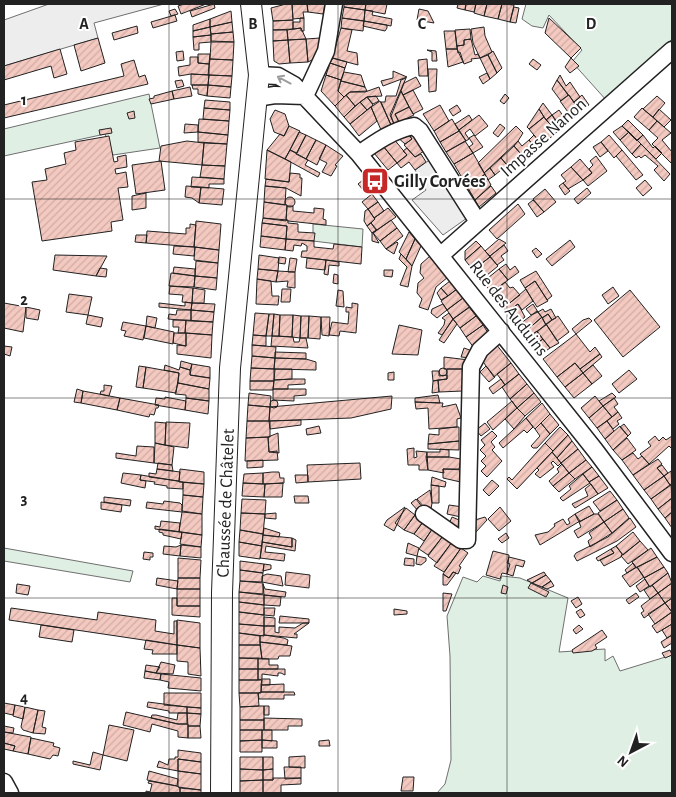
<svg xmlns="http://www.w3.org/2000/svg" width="676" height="797" font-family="'Alegreya Sans',sans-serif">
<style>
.green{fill:#e0efe3;stroke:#6f6f6f}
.parking{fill:#ededed;stroke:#6f6f6f}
.building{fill:url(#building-hatch);stroke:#222}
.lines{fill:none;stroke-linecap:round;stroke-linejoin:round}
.minor-casing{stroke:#222;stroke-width:19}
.major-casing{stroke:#222;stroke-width:22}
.minor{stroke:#fff;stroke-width:16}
.major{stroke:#fff;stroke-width:20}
.oneway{stroke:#9c9c9c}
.grid{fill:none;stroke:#222;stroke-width:1;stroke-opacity:0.55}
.labels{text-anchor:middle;stroke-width:4;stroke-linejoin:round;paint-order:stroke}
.street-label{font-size:18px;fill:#222;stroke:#fff}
.poi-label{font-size:18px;font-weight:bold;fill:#222;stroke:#fff;text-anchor:start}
.grid-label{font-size:16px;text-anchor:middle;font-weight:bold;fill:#222;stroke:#fff;stroke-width:4;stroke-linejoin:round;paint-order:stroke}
</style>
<defs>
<pattern id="building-hatch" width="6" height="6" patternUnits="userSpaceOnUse" patternTransform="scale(1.25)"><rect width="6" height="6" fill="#f3c9c0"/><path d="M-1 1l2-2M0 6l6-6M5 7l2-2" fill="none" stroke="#d0aca5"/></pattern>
</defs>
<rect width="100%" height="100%" fill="#fff"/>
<path class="green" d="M526,4H672V39L607,101L572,62L582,50L549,15L543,28L532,26L522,19Z
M149,94L160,148L113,155L105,134L4,156V129Z
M313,224L363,229L362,247L313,241Z
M4,548L133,571L130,582L4,561Z
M483,576L500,581L502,576L520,578L568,598L559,652L605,649V661L613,656L620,671L672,655V793H437L445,784L451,760L450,656L447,616L463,577L477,582Z"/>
<path class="parking" d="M49,4H164L94,23L98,38L4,66V20Z
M431,159L467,218L443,235L412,200L426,190L415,170Z"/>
<path class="building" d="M184,4H206L181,14L178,6Z
M214,4L215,8L192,17L190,11Z
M286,4H292L293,20L273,21L271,8Z
M292,4H307L308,12H303L304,18L293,19Z
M307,4H325L323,14L308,12Z
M344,4H366L365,10L344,7Z
M366,4H387L385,14L365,10Z
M458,4H466L465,10L457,8Z
M466,4H476L474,12L465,10Z
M476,4H487L484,16L474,13Z
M487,4H502L498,19L484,16Z
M502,4L514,5L510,22L498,19Z
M344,7L365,10L364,21L342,18Z
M514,7L519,8L516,23L510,22Z
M175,9L178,14L171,16L169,11Z
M419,9L428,11L434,23L417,20Z
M365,10L373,11L372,15L392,19L391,26L364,21Z
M231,11L232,22L210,27V19Z
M175,15L177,21L153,28L151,22Z
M300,18H304V31H301V28L293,29V22H300Z
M342,18L364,21L363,31L341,28Z
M549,18L581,48L571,58L545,33Z
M210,19V27L193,31V25Z
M293,20V29L273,30V21Z
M364,21L387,25V28L385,31L363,26Z
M232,22L233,32L211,34L210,27Z
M137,26L138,33L114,40L112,33Z
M210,27L211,35L193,37V31Z
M484,27L485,36L492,52L480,58L473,43L471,29Z
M301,28L306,39L288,40L287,30Z
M341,28L352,30L347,51L357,53L358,65L332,58Z
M470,29L471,39L464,40V45L457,46L455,30Z
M273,30H287L288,40L273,41Z
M444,31H455L457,49H446Z
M233,32L234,42L211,41V34Z
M211,35V42L199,43V50H194L193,37Z
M98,38L105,63L81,71L74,45Z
M320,38L316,58L308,62L306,39Z
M306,39L308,62L290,63L288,40Z
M471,39L475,55L478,54L480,58L471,59L472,61L464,64L460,52L458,53L457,46L464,45V40Z
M288,40L290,63L279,64L274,61L273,41Z
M211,42H234L233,60L210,59Z
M60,49L67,74L54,78L51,66L4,80V66Z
M446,49H457L463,62L448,67Z
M427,50L436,51L437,61H432V52Z
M183,51L184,60L177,61L176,52Z
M493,51L502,68L497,73L488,55Z
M198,54H210L209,64L198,63Z
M488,55L497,73L490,79L480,58Z
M190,57H198V63L209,64V75L191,74L179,76L178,67L190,65Z
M333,58L347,62L345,68L330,63Z
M571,58L579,66L570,73L565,67Z
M210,59L233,60L232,76L208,75Z
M427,59L428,76H419L418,60Z
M533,59L541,65L537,70L529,64Z
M134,60L139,77L145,75L148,84L4,118V105L124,76L121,64Z
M330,63L345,68L341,80L326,75Z
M428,69H437L436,91L429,92Z
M393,71L407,77L383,86L381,81L393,78Z
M344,72L361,75L365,87L341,81Z
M487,73L490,79L483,84L479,77Z
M191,74L209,75L208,85H191Z
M209,75L232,76L231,87L208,85Z
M326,75L341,80L338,91L344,97L335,106L321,91Z
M560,75L566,86L570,82L580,97L574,102L557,80Z
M416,77L421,86L403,95L401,91L404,83Z
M406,78L390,115L394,124L391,125L381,102H385L386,96H396L401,80Z
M182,80L184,86L177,88L175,81Z
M557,80L568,95L561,101L552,89Z
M341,81L365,87L367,91L350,92L344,97L338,91Z
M192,85H208L207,96L198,94V89H193Z
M208,85L231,87L230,98L207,96Z
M190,87L192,96L174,99L172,91Z
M379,87L382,96L367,97L355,106L346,95L350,92H365Z
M413,90L423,109L413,114L403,95Z
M172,91L174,99L151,104L149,99L154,98V96Z
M401,91L409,107L395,114L399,122L394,124L391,116Z
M505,94L509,98L504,104L500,101Z
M346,95L355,106L344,117L335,106Z
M569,95L580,112L573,119L560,101Z
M582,95L589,105L580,112L574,102Z
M376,96L379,101L373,104L367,97Z
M657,96L665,103L653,117L643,109Z
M367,97L373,105L367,110L360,102Z
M205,100L230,102V110L204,108Z
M380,101L391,125L381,130L371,107Z
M360,102L367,110L350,124L344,117Z
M543,103L552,115L546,120L539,109Z
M440,105L449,121L434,131L423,114Z
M457,105L461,111L453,116L449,110Z
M371,107L377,121L359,136L350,124Z
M409,107L414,115L399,122L395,114Z
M204,108L230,110L229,121L203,119Z
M642,108L657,121L649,130L634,117Z
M539,109L544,117L529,129L527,127Z
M659,109L671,120L664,127L653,117Z
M275,110L285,114L289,126L284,136L274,132L270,119Z
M559,110L568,123L562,128L552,115Z
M134,111L135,118L129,119L127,113Z
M469,115L472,120L459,130L455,124Z
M479,115L488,126L475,136L470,129L465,133L469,139L466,141L459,130Z
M552,115L555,120L550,124L546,120Z
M544,117L557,132L542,145L529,129Z
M199,119L229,121L228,135L198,132Z
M452,119L459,131L440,142L434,131Z
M555,120L562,128L557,132L550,124Z
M628,120L643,135L637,141L622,126Z
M657,121L671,133L662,140L672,152V164L652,144L658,138L649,130Z
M185,124L198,125V132L184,133Z
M500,124L505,128L498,137L493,133Z
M289,126L300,131L285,159L267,150L280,134L284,136Z
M516,126L523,133L518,141L484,173L478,163Z
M622,126L629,132L620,140L613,132Z
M111,128L112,133L100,135L99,130Z
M459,131L466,141L446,152L440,142Z
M198,132L228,135L227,144L198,142Z
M299,132L306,135L297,153L290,150Z
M406,132L412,139L405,144L396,136Z
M629,132L641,144L632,154L620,140Z
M408,133L415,136L424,151L415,157L404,145L412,139Z
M306,135L316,140L306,159L296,154Z
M474,135L483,147L473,153L469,147L473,144L469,138Z
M534,135L542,145L537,150L529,140Z
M609,135L622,150L614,158L601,142Z
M643,135L653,148L655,146L662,153L656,159L637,140Z
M109,136L114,162L118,161L117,157L126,155L127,167L115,169L116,174L126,172L128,187L118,188L123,220L111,222L112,231L42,241L32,182L47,180L45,169L66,164L64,153L76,150L75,142Z
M393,138L407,155L397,163L383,146Z
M316,140L326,145L317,165L306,159Z
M529,140L537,150L526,160L514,146L518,141L522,146Z
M187,141L204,143L202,165L159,161L161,146Z
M465,141L473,153L454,164L446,152Z
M601,142L608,151L600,157L593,147Z
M204,143L227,144L225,166L202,165Z
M641,144L670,174L664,181L654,170L658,166L645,155L641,158L639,156L636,158L632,154Z
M326,145L343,156L335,165L337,166L331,176L322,172L327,163L319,159Z
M383,146L397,163L388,170L374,153Z
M514,146L526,160L518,166L513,160L507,165L501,158Z
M407,148L415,157L421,154L426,162L415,170L409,162L401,168L397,163L407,155L403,151Z
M267,150L291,162L289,182L265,179Z
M290,150L308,160L305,165L320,173L318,177L285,159Z
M622,150L643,175L636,180L616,156Z
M473,153L485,174L468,188L454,164Z
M596,156L607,171L588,186L583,180L592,173L589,169L593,165L590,161Z
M501,158L507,165L495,175L490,168Z
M580,159L592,173L583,180L571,167Z
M161,161L165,190L136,194L132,165Z
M202,165L225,166L224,179L200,177Z
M571,167L583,180L568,189L563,183L566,181L561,175Z
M490,168L495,175L488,180L484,173Z
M290,173L300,174V178H302L301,196L286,188L265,186L266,179L289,182Z
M485,174L491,185L475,200L468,188Z
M192,177L224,179V184H209V188L191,187Z
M363,180L370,187L365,192L358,184Z
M645,180L652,188L643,196L636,188Z
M563,183L570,191L565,195L559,186Z
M186,186L201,187L199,203L192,198L185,197Z
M265,186L286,188L285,205L264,202Z
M491,186L496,193L479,207L475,200Z
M201,187L224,189L222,205L199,203Z
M587,188L591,193L578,204L574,199Z
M545,189L556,202L544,212L533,199Z
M146,193V208L132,210V196Z
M372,194L378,202L368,209L362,202Z
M285 202a5 5 0 1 1 10 0a5 5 0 1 1-10 0Z
M533,200L544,212L537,217L528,204Z
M264,202L287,205L286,221L263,218Z
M378,202L384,211L374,218L368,209Z
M518,204L525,214L497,239L489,230Z
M287,206H293V211L314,213V208L324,209L323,219L326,220V225L288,221L286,220Z
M388,208L396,217L377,230L371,223L375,219L374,218Z
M368,209L375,219L367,226L364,221L365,211Z
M263,218L288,220V223L298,224V232L315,233L314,241L286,239L287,226L262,223Z
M391,220L397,228L380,241L373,233Z
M196,221L221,224L219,250L194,247Z
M262,223L287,226L286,239L261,236Z
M371,223L376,230L372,233L367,226Z
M190,224L196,225L194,247L146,243L147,231L186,234V228H190Z
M397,228L403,236L386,249L380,241Z
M377,230L373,233L379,243L372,241V233Z
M409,232L415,239L406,259L399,252Z
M136,235H147L146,243L135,242Z
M261,236L286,239L285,250L260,247Z
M286,239L314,241V247L333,249L334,244L362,247L361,264L301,257L302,251H307V246L302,243L301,246L294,245L293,251L285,250Z
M415,239L421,246L412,266L406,259Z
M499,239L506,243L490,256L485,251Z
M570,240L575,247L552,266L546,259Z
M476,241L481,246L465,260V251Z
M397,242L398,243L394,254L386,249Z
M504,245L508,251L501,256L504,260L497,265L490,256Z
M174,246L195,247L194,256L173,254Z
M481,246L490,257L473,270L465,260Z
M195,247L219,250L218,263L194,260Z
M536,248L542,254L537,258L532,251Z
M401,254L412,266L408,287L400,285L407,267L399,259Z
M55,255L105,256H107L96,276L53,270Z
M259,255L279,258L278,271L258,269Z
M430,256L448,277L436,287L428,310L419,307L422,299L417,293L418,283L424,278L420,273L421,264Z
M279,257L286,258L285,264L278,263Z
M490,257L498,266L481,280L473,270Z
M290,258L297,259L295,272H288Z
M307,258L326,260L325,270L306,268Z
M326,260L339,262V266L329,265L328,275L324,274Z
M196,261L218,263L217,278L195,276Z
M506,264L510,270L515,266L519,272L508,280L499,269Z
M174,267L195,269V276L173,273Z
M100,268L107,269L106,277L96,276Z
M258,269L278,271L276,282L257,279Z
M499,269L508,280L492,293L483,282Z
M384,270H393L392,277L384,276Z
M278,271L295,272V288L287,287L288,281L276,282Z
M536,271L552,296L547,300L535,281L525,288L520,280Z
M171,273L195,276L194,287L169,286Z
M334,274L338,275V284L333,283Z
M195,276L217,278L216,290L194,287Z
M257,279L271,281L272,296H279L278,305L256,304Z
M450,281L457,289L448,296L441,288Z
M535,281L548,301L537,307L525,288Z
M505,282L510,288L513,287L520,295L503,308L491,293Z
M170,286L193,288L192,303L182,302L183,295L169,294Z
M613,287L619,296L608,304L602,295Z
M193,288L205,290L204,303H192Z
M441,288L448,296L441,300L437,293Z
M282,289H291L290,302H281Z
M457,289L463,298L447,310L441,301Z
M526,289L533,301L522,310L518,304L507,312L504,308Z
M338,290L343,291L344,307L336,306Z
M630,290L660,327L623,357L594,320Z
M69,294L92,297L88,315L66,312Z
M463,298L470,307L453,319L447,310Z
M185,302L192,303L191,310L159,307V303L185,306Z
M4,303L26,307L23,332L4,328Z
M192,303L215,304L214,312L191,310Z
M352,303L358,304L356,333L340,331L339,336L329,335L332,322L348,324L349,312H346V307L352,308Z
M443,304L447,310L437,318L431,313L432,309Z
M518,304L525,317L516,324L507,312Z
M533,304L538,312L531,315L526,309Z
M26,307L40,310L38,320L26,318Z
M469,307L476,316L460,328L453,319Z
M543,309L545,312L551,309L556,318L552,320L548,314L542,318L538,312Z
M177,310H191V321L168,319L169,314L176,315Z
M191,310L214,312L213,322L191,321Z
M537,311L542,317L526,331L520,324Z
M255,313L269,314L266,336L253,335Z
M449,313L453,319L442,335L438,333L444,325L445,320L442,318Z
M269,314H274L272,336H266Z
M274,314L280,315L279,336H272Z
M548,314L552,320L546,325L542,318Z
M88,315L103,318L101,327L86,324Z
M280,315H293L292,337L279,336Z
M293,315L301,316L300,338L292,337Z
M147,316L157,318L155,328L146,326Z
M301,316H309L308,338H300Z
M309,316L321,317L320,339L308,338Z
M476,316L483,325L466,337L460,328Z
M558,316L569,332L557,341L546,324Z
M321,317H330L329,336L322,335Z
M542,317L546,325L530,336L526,331Z
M589,318L592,321L576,334L572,329L583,320Z
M453,319L457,324L444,343L439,340Z
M173,320H186L185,333H178L179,327H173Z
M186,320L213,322L212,335L185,333Z
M123,322L146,326L143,340L124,336L126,331L121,330Z
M546,324L559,343L550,348L537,332Z
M399,325L422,330L418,355L392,354Z
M483,325L490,336L474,348L466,337Z
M146,326L174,332L173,344L144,338Z
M537,331L543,339L533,346L527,339Z
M174,333H186V346L173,343Z
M186,333L212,335L211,358L177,354V345L186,346Z
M576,334L590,352L595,347L600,354L580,369L575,363L557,377L543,359Z
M253,335L266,336V346L252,345Z
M272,336L293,337L294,342H299L300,338H306L308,348L271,346Z
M543,339L550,348L540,355L533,346Z
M496,344L511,363L494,377L481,359Z
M252,345L276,347L275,358L252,356Z
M4,346L12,347L10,356L4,354Z
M464,348L475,352L472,358L461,357Z
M275,352L306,353V359L275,358Z
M600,354L602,357L583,373L580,369Z
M252,356L275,358L274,369L251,368Z
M444,357L469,360L468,369H444Z
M275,358L306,359L316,362V370L274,369Z
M181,361L192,364L190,370L180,367Z
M511,363L519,374L505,385L497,374Z
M575,363L583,373L565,387L557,377Z
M192,364L210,367V378L190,375Z
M165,365L179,370L180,367L190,370V375L210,378L209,389L178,383L179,373L164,370Z
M593,365L602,376L592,384L583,373Z
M139,366L146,367L143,388L136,387Z
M486,366L495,377L489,382L480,372Z
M146,367L179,373L176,393L143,388Z
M439 372a4 4 0 1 1 8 0a4 4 0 1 1-8 0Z
M251,368L275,369L274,381H250Z
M274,369H292V379L274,380Z
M447,369H469L468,380L463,379V391L439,392L438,380L447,379Z
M629,370L637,379L619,393L612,384Z
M432,371H439V376L447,375V379L433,381Z
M394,372V380H388V373Z
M583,373L592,384L574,398L565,387Z
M519,374L527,384L510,399L502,387Z
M292,379H305V384L288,385V389H273L274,380Z
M501,379L505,385L493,394L489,388Z
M438,380L439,392L432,393L433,381Z
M250,381H274L273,390H250Z
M178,383L209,389V401L186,398V395L175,394Z
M527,384L534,393L517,408L510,399Z
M104,385L112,386L109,396L100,394L101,391H104Z
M77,389L83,391L81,403L74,402Z
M273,389H306V395L294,396V401L273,400Z
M83,391L120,398L117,410L81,403Z
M249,393L271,396L270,407L248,405Z
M534,393L541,402L525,416L517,408Z
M612,393L616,397L603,406L599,401Z
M438,395L440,403L415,402V398Z
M392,396L391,409L351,418L269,421L270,407Z
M595,396L603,406L589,418L581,408Z
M165,397L186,401L185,410L155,405L156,398L165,399Z
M120,398L159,405L158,408H156L154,415L150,414L149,417L117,410Z
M186,398L209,401L208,414L185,410Z
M614,398L618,404L614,407L618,412L612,417L603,406Z
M270 404a4 4 0 1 1 8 0a4 4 0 1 1-8 0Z
M512,401L517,408L493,430L487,422Z
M415,402L443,403L442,407L456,404L461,418L457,419V427L429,429L428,408L416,409Z
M542,403L550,414L535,429L526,418Z
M248,405L270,407L269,421H247Z
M603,406L612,417L597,428L589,418Z
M517,408L525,416L514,429L505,419Z
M618,412L622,418L617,421L619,424L613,429L607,421Z
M550,414L559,425L550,434L541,423Z
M526,418L533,427L527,433L524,430L503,448L499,443Z
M301,420V425L270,429L269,421Z
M247,421H270V437L246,438Z
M607,421L614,431L605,439L597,428Z
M155,422L166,423L165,445L155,443Z
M166,422L190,423L188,448L165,445Z
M485,423L490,429L481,436L476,430Z
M541,423L550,434L537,448H533L531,446L540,436L535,429Z
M624,424L631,433L628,436L620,427Z
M319,426L321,433L307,435L306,429Z
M620,426L628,436L613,450L605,439Z
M456,427H459V441L428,444L429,434L439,435V429Z
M560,427L568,435L553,451L545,443Z
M492,431L497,436L491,442L495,447L492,450L502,461L487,477L481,471L486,466L481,461L486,456L480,450L485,445L481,440Z
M278,433L279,453L269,452L268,437Z
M568,435L572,441L557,458L552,452Z
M655,436L659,441L663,437L666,440L672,436V449L669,446L649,464L640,454L651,446L648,442Z
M268,437L269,452L277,451L278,460L245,461L246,438Z
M627,438L636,450L622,460L613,450Z
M459,441V450L428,449V444Z
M572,441L578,449L561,463L557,458Z
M155,443L174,447L172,465L154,463Z
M545,443L553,451L517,489L507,479L509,477L512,480Z
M137,446L154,447V463L116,458V453L136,456Z
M414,448V458L417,457L416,451L427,452L428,470H419V465H408L407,449Z
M440,449L449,450V457H426L427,452H440Z
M578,449L586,460L569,473L561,463Z
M552,452L561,463L558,466L553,461L551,463L554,467L540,478L535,474L539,470L537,468Z
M633,453L638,459L642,456L649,464L633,475L622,460Z
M426,457H449L461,459L459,469H443L444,473L428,470Z
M658,459L662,464L657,468L664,476L644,490L633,475Z
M263,460V467L247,468V461Z
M586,460L592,467L575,479L569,473Z
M158,463L172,465L173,471L157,469Z
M360,463L361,479L308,482L307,465Z
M562,464L569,473L553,486L549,481L559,472L557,469Z
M662,465L668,473L664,476L657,468Z
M592,467L599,476L589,482L583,474Z
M157,469L180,472L179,481L149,477V473L156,474Z
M180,469L204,472V484L179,482Z
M443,469L465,470V483L443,478Z
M671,471L672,483L670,485L664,476Z
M272,472H279L280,478H284V483L263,484V473Z
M123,473L141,475L140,480L146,481L145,488L121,483Z
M263,473V484L243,483L244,474Z
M569,473L575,479L559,492L553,486Z
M583,474L590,483L563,501L560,498L571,489L569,486Z
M141,475L183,482V489L167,488V486L154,484L155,482L140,480Z
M295,475H308V482L296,483Z
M599,476L608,488L598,494L589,482Z
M664,476L670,485L651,499L644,490Z
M432,477L446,482L445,487L431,485Z
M492,480L499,486L489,496L483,490Z
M183,482L204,484L203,497L183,495Z
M243,483L265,484L264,497L242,496Z
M283,483L282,497H264L265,484Z
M591,484L598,494L575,508L572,504L588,496L585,489Z
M431,485L439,486V503H432Z
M671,485L672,498L658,509L651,499Z
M430,490L432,503L431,509L424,507L417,499Z
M610,491L617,500L600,511L593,502Z
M183,495L203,497L202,514L182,511Z
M294,496H308L309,503H295Z
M104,497L131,500L130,506L104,502Z
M672,498V512L665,518L658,509Z
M242,499L266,500L265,514L241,513Z
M416,499L423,508L419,512L411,503Z
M617,500L623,509L604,522L598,513Z
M164,501L180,503L182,505V512L146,508L147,502L163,504Z
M101,502L122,505L121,512L101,509Z
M449,505L463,507L461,517L447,514Z
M589,506L594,514L579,522L575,514Z
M405,507L394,531L384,525L387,520Z
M500,507L511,521L499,531L488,519Z
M406,508L415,515L404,530L395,523Z
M623,509L629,518L612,533L604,522Z
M182,512L202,514V535L179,532Z
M672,512V528L665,518Z
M241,513L265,514L263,534L240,530Z
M276,513V519L265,518V514Z
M575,514L580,521L540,545L535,535L548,532L555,526L554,524L563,519L567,525L570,523L568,519Z
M594,514H598L604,522L578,538L574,531L581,527L579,522Z
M415,515L423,522L414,534L404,530Z
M452,517L464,522L461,529H456L449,524Z
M485,517L487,520L475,533V520Z
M630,518L636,527L617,541L577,561L574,556L576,553L608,537Z
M161,521L180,523L179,532L155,529V526L160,527Z
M423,522L433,528L424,541L414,534Z
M604,522L612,533L590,547L588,541L592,538L589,533Z
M264,528L280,533L279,537L263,535Z
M433,528L443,536L428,555L419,549Z
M159,529L182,532L181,539L163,535V533L159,532Z
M240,530L263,534L262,546L239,542Z
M182,532L202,535L201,547L180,544Z
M633,532L640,541L623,555L616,546Z
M506,533L509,538L502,543L498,539Z
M263,535L292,538V547L262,542Z
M443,536L452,542L437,563L428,556Z
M292,538L296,540L295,551L266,546L265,552L285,554L284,561L260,558L262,542L292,547Z
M640,541L648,550L628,564L621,556Z
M239,542L262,546L260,559L239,556Z
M452,542L461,548L444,572L434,566Z
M408,543L419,548L417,556L406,553Z
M181,545L201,547V558L180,556Z
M181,545L180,556L163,554L164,546L176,547Z
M616,546L622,554L621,557L604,566L600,560L614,553L611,549Z
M461,548L468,553L459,566L461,567L458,574L453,572L449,578L443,574Z
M651,548L657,557L636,568L632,562Z
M611,549L614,553L598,561L596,558Z
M493,551L509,555L507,574L502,573L500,579L486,575Z
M144,552L153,553V557H150V560L143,559Z
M417,556L426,558V561L421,565L416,564Z
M509,557L525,561L523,567L516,565L513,576L507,574L510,564L507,563Z
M657,557L664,567L644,578L637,567Z
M178,558L201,560L200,578H178Z
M405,558L414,559V566L404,565Z
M240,561L264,564L263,573L240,570Z
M633,563L636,567L627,573L625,570Z
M264,564L271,565V569L263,571Z
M637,567L644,577L630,587L622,576Z
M664,567L668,573L650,587L644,578Z
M240,570L263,573L262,582L240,581Z
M286,572L310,575L309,588L285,585Z
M453,572L456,573L447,585H443V574L449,578Z
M544,572L546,575L532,583L527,580Z
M668,573L672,583L658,593L652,585Z
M267,574L281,576L283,586L262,582V576Z
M546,575L551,581L542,587L532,583Z
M157,578L178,581L177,589L156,585Z
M178,578H200V589H177Z
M645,579L649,586L640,592L636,586Z
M240,581L263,583V594L239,592Z
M551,581L554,586L547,589L542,587Z
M531,583L549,592L546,597L528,588Z
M672,583V598L665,603L658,593Z
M17,584L30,586L28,595L16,593Z
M263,584L265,589L286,592L285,597L264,595Z
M503,585L508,587L506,594L501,593Z
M652,585L658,593L650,599L644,590Z
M177,589H200V606H177Z
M239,592L264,595V605L239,602Z
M443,593L452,594L446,611H443Z
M636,593L639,597L629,604L626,600Z
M658,593L665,603L644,618L641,613L644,611L641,606Z
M264,595L281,597L280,606L264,605Z
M578,597L582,604L576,608L571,601Z
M172,598H177V606H200V617L172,615Z
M672,598V612L665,603Z
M239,602L264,605V615L239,612Z
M665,603L672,612L655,624L648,614Z
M11,608L97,620L98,612L156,620L155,631L174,634V621H177V645L9,620Z
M264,608H275L274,616L264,615Z
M394,609L407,611V614L394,615Z
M581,609L585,615L580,618L576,612Z
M239,612L264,615V626L239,624Z
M672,612V624L657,633L652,626Z
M280,616L309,619V623H279Z
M264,617L275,618V626H264Z
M177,620L200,623V648L177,645Z
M303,623H309L294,634H297V638L264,635V626H275V632L279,633V627L295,628Z
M239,624L264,626V636L239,633Z
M672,624V635L667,638L662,630Z
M41,625L74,630L72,642L39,637Z
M579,625L583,629L576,634L573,630Z
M602,630L607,637L595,645L597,648L592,651L573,653L572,650Z
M239,633L260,636V645H239Z
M264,635L284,638L288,640L287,645L260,642V636Z
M672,635V643L664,648L661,642Z
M146,640L177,645V654H152L153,650L144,649Z
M260,642L292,646L290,656H279L278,659H262Z
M177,645L200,648L201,676L188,674V662L177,661Z
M239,645H260L262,659L239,658Z
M670,650L672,655L665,658L662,653Z
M239,658H258V669H239Z
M258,658L269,659V665H278V669H258Z
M161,662L175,665L173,674L156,673Z
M146,665L160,667L156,673L145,671Z
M239,669H258V680H239Z
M258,669H285V675L281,673H278V676L262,674V679L258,680Z
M145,671L161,674L160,680L144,678Z
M161,674L201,678V691L168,688L169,682L160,680Z
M262,679H270V685H261Z
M239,680H262L261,693H239Z
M284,684V692H261V685Z
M294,692L295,695H284V699H259L258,693L261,692Z
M164,693H201V708L164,705Z
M239,693H258L259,706L240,707Z
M148,702L187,707V713H169V711L147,707Z
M4,703L15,705L13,715L4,713Z
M15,705L25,707L23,719L13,716Z
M259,706H264V720H240V707Z
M264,706H269V715H264Z
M25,707L38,710L33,733L23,730L21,727Z
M187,707L201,708V714L187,713Z
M38,710L45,711L42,727L46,728L45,734L33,733Z
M126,712L178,724H188V738L178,737V731L152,724L150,732L123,725Z
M178,713H187V724H178L151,718L152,715H156L177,720Z
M187,713L201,714L200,726H188Z
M264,718L302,719V726H288V730H264Z
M240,720H264V730H240Z
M109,725L134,730L127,761L103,755Z
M4,726L14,728L13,733L4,732Z
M188,726H200L201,738H188Z
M240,730H262V740L240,741Z
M262,730H272V741L262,740Z
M4,732L31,737L28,754L13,751L15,746L4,743Z
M31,738L54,743L53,746L60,748L58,756L53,755L50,759L28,754Z
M262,740V752H240V741Z
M262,740L277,741V748H262Z
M329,740L330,746H319V741Z
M4,743L15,746L13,751L4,749Z
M178,750L201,753V762L178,759V771L157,767L159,761L168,765L169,759H175V757H178Z
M93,752L103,755L100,770L73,764V761L90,765Z
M305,756V768L289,767V757Z
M240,757H263V770L240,769Z
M263,757H273V769L263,770Z
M178,759L201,762V774L178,771Z
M284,767H301V778L285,779Z
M240,769L263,770V780L240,781Z
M273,769V780H263V770Z
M149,771L178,779L177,786L147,780Z
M178,771L201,774V790L178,787Z
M403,777H414L413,791H401Z
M273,778H301V784L281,785V793H263V780H273Z
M263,780V793H240V781Z
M149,781L177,786L180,788V793H146V791L150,792L152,784L148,783Z
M180,788L201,790V793H180Z"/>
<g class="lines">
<g class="minor-casing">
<path id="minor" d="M259,75L278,76L294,85L359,154L595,450L672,553
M305,96L326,51L334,4
M256,98L275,95L305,96
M359,154C376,142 393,130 414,126L420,131L478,222
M441,255L672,50
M424,514L461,540H467L471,367L480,350L501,331
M4,782L10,793"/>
</g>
<g class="major-casing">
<g id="major">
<path id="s1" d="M221,793L222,593L230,368L259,75L251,4"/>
</g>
</g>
<use href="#minor" class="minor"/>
<use href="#major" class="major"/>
</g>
<defs><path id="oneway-shaft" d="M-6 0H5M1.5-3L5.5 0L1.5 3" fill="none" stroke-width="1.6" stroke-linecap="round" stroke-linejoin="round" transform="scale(1.25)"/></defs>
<use class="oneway" href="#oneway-shaft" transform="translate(284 80) rotate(-152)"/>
<path class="grid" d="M169,4V793M338,4V793M507,4V793M4,199H672M4,398H672M4,598H672"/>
<defs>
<g id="bus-square" transform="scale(1.4375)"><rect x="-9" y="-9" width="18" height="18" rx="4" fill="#c62828" stroke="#fff"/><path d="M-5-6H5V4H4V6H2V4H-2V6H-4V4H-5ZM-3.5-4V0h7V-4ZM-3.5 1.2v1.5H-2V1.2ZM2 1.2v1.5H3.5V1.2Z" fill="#fff"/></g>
</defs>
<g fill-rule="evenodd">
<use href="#bus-square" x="375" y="181"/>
</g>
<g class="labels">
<g class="street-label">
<text transform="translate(543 137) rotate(-42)" y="6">Impasse Nanon</text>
<text transform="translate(509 308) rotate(52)" y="6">Rue des Auduins</text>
<text dy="6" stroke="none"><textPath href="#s1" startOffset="290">Chaussée de Châtelet</textPath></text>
</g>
<g class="poi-label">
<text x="394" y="187">Gilly Corvées</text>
</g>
</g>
<g class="grid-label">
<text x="84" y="29">A</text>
<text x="253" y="29">B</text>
<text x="422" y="29">C</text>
<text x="591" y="29">D</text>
<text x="24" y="105">1</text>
<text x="24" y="305">2</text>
<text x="24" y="504">3</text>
<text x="24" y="703">4</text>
</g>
<rect width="676" height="797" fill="none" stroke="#222222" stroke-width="10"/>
<g transform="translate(631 752) rotate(221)" stroke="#ffffff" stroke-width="4" paint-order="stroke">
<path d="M0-4L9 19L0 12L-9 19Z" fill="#222222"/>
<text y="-8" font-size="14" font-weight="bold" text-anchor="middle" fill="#222222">N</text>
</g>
</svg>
